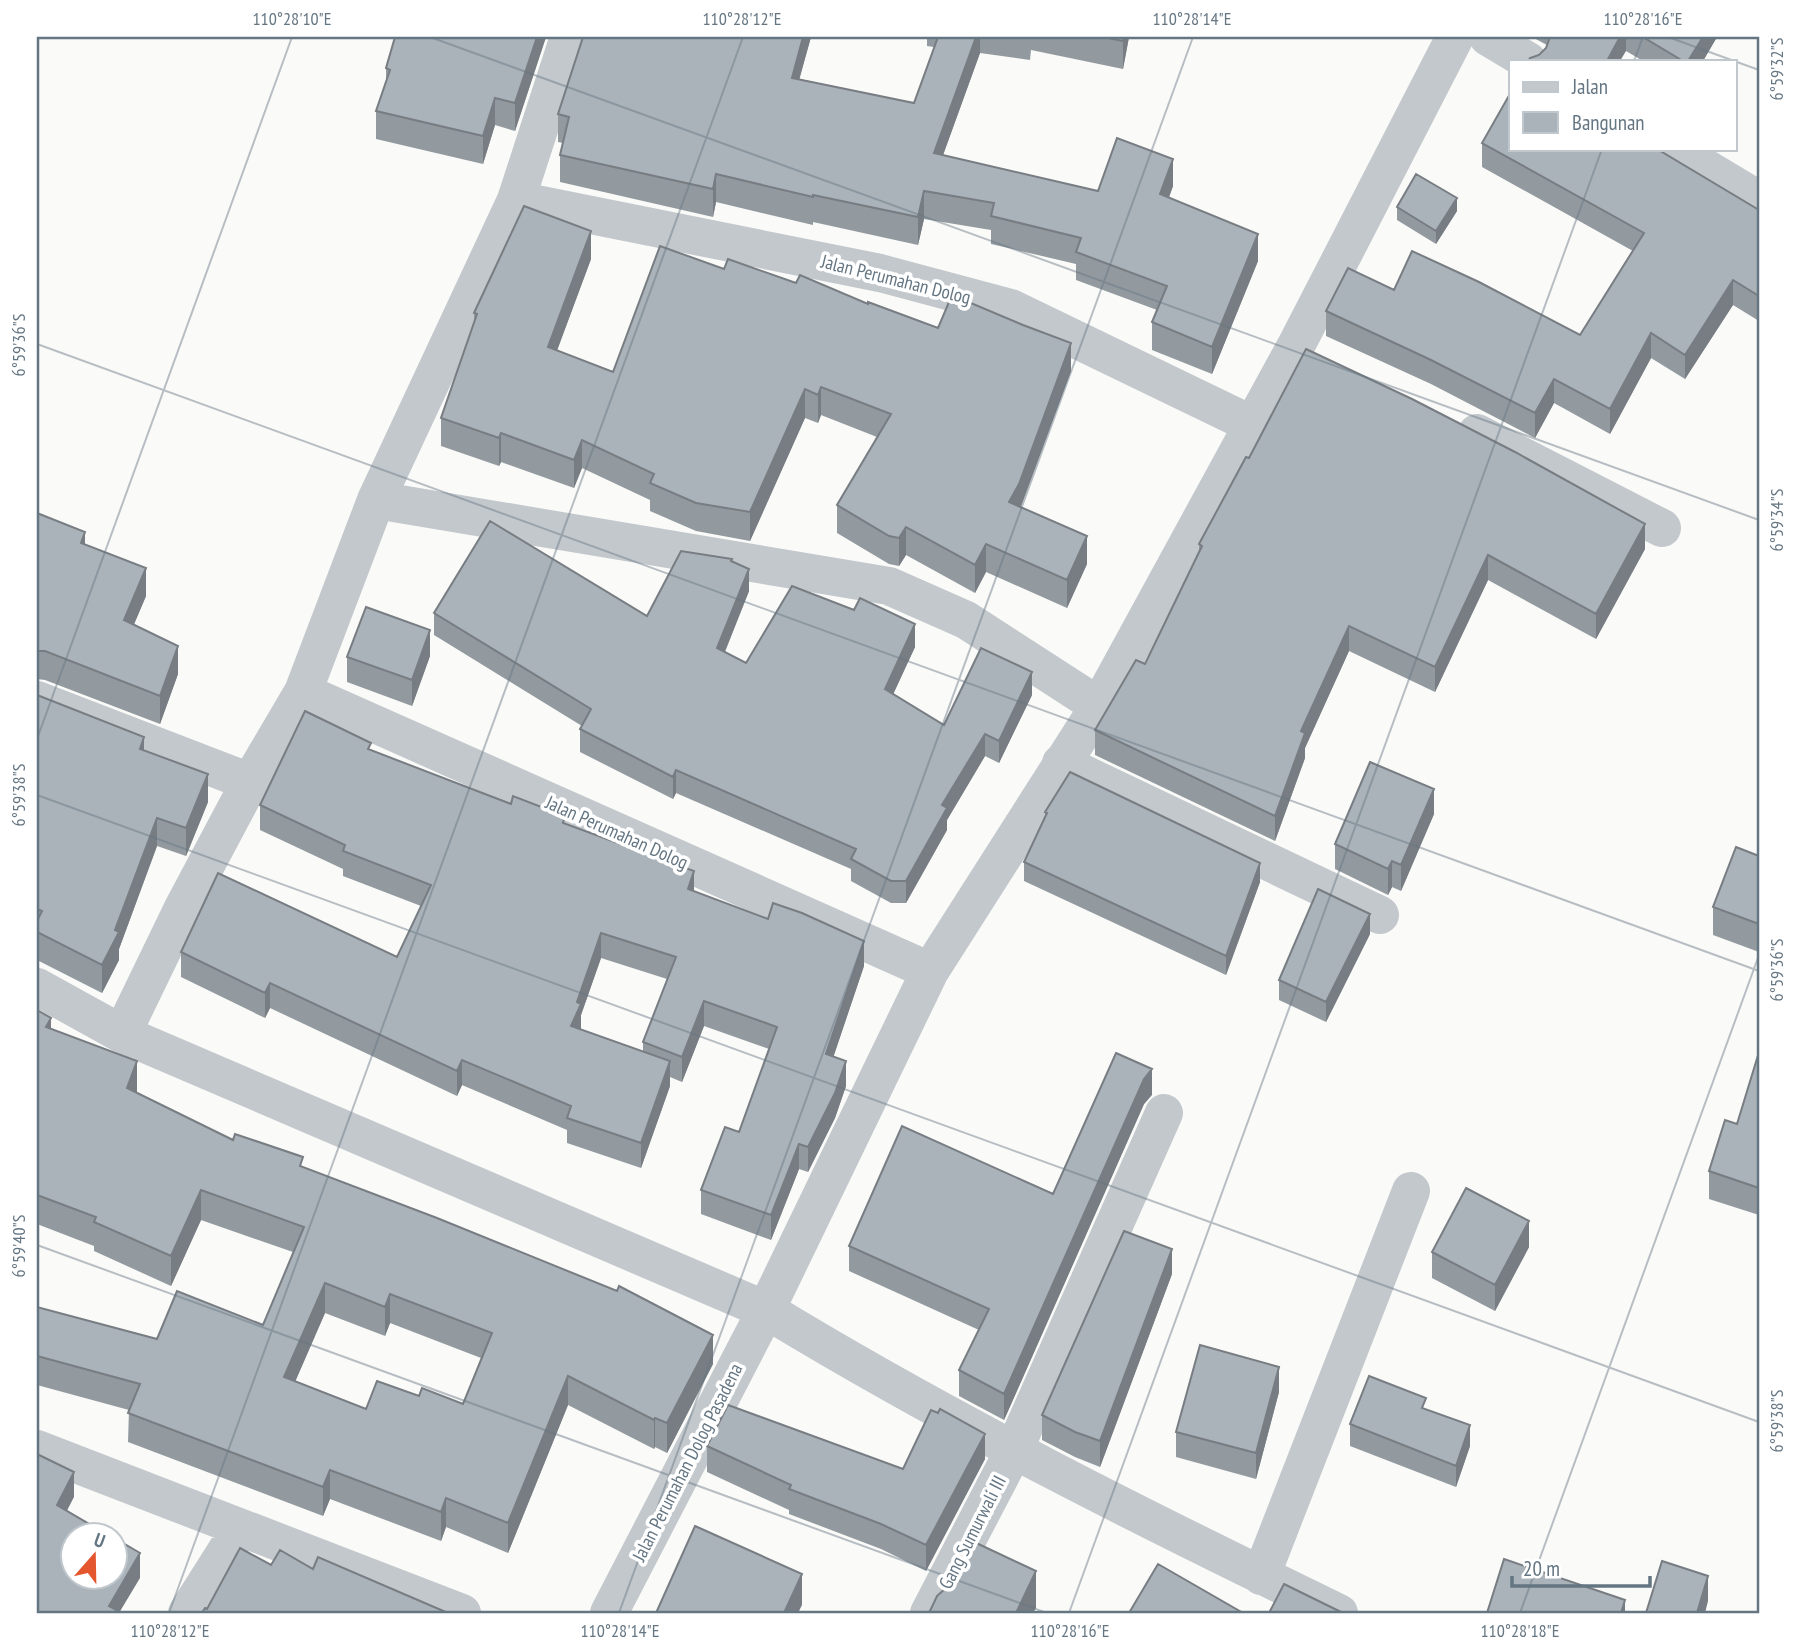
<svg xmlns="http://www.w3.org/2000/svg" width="1796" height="1650" font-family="'PT Sans Narrow',sans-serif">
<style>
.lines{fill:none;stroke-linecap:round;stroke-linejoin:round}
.minor{stroke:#c3c8cc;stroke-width:38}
.wall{fill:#929a9f;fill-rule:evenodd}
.shaded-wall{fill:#777d82}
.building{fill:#aab3b9;stroke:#777d82;stroke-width:2;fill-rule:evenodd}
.ticks{fill:none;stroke:#657683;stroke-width:2;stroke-opacity:0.45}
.labels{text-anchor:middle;stroke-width:7;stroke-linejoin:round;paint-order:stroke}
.street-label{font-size:19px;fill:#657683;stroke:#fff}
.neatline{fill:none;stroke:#657683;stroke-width:2.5}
.ticks-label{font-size:18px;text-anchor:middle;fill:#657683}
</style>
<rect width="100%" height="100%" fill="#fafaf8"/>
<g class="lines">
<path class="minor" d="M1488,37L1528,61
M1674,149L1759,200
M516,200L880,273L1011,308L1253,425
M1477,433L1662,528
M376,500L889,586L966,620L1099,706
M303,692L930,971
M37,700L250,782
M1061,763L1380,915
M37,987L122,1034L766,1310C950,1422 1145,1519 1339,1613
M122,1034L182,910L250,782L303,692L376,500L516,200L569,37
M37,1449L462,1613
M1261,1576L1411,1191
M187,1613L240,1529
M609,1613L766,1310L930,971L1099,706L1299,340L1455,37
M929,1613L1014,1450L1164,1113"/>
</g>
<path class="wall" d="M546,37L515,131L495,125L483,164L376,139V111L386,82V68Z
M583,37H811L799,79L914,103L934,47L927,46V37H1129L1123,69L1031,50L1030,60L980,53L943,155L1098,191L1173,186L1169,197L1258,261L1212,374L1152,350V322L1157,310L1076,280V264L991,244V230L924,219L918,245L813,222V225L716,202L713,217L560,182V155L563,143L558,142V114Z
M1532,37H1717L1703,61H1643L1626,51L1539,55L1546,48L1547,45Z
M1482,143L1759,210V321L1733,305L1685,379L1651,358L1610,434L1554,403L1535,438L1431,384L1326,336V311L1394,290L1580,335L1633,251L1482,167Z
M1397,207L1457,211L1436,244L1397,220Z
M591,259L557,350L613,372L724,269L796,283L868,304L938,328L1071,371L1020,507L1087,564L1067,608L986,572L975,593L906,555L899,566L889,564L837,533V505L877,437L821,415L818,423L805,418L750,541L696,531L650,511V500L582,468L574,488L501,462L499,466L441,446V418L474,321V313Z
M37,513L85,545L146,596L134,624L178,674L160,724L45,680L37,679Z
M1199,544L1645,549L1596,639L1488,580L1435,692L1349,651L1305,748V758L1275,841L1095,755V730L1145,664L1199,553Z
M732,562L749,591L725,652L746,663L915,647L893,694L944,725L1032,695L999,763L985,756L947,820V830L906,903H891L851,881V869L676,793L673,799L580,752V729L582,726L434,635V613L647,616Z
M430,656L412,706L347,682V657Z
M37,695L144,751L208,802L186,856L157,846L119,949V960L102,993L37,960Z
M371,750L565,824L694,892L864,966L833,1057L846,1086L835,1118L808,1172L799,1169L771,1240L701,1214V1190L739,1132L769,1049L704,1026L682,1082L670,1077V1086L641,1168L567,1143V1130L462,1085L457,1096L270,1008L265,1018L181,977V952L397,957L421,906L343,876V869L260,830V805ZM601,958L667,979L643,1042V1052L581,1030V1015Z
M1045,812L1260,882L1226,975L1024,881V862L1045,816Z
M1434,814L1401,891L1392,887L1388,895L1335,869V844Z
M1759,856V952L1713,935V907Z
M1370,934L1326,1022L1279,1000V980Z
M37,1010L51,1028L137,1091L136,1092L233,1140L303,1168L713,1364L667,1453L655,1447L654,1449L568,1405L508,1553L446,1527L441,1541L330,1499L323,1516L128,1442L129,1410L37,1385V1307L157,1339L263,1325L293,1252L201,1220L171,1286L94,1251V1246L37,1224ZM325,1313L385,1336L390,1323L481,1358L463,1404L419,1396L366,1409L295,1382Z
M1759,1052V1215L1709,1199V1171L1737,1124Z
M1152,1095L1144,1104L1004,1420L959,1396V1370L979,1330L849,1271V1246L1053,1194Z
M1529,1247L1495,1311L1432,1278V1252Z
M1172,1274L1100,1467L1075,1457L1042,1440V1415Z
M1279,1392L1256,1479L1176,1457V1432Z
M1426,1409L1470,1446L1456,1487L1350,1446V1424Z
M707,1446L903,1469L985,1459L926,1571L881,1549L789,1514V1510L707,1472Z"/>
<path class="shaded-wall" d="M537,37H546L515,131V103Z
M803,37H811L792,106V78Z
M976,37H980V53L934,180V153Z
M1124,37H1129L1123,69V41Z
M1620,37H1626V51L1620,61H1607Z
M1703,37H1717L1703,61H1688Z
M495,98V125L483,164V136Z
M1173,159V186L1160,222V194Z
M716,174V202L713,217V189Z
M924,191V219L918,245V217Z
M1457,198V211L1436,244V231Z
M591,231V259L548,375V347Z
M1258,234V261L1212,374V347Z
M1733,280V305L1685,379V355Z
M1651,333V358L1610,434V409Z
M1071,343V371L1019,512L1009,502Z
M1554,379V403L1535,438V413Z
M821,387V415L818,423V395Z
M805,389V418L750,541V512Z
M501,433V462L499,466V438Z
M582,440V468L574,488V460Z
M1645,524V549L1596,639V614Z
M906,527V555L899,566V538Z
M85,532V560L81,543Z
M1087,536V564L1067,608V580Z
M986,544V572L975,593V565Z
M1488,555V580L1435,692V667Z
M146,568V596L124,648V620Z
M749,569V591L717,671V648Z
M915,624V647L885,712V689Z
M1349,626V651L1305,748V758L1275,841V816L1301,731Z
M430,630V656L412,706V680Z
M178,646V674L160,724V696Z
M1032,672V695L999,763V741Z
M985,734V756L947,820V830L906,903V881L942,805Z
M144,737V765L140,749Z
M676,770V793L673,799V777Z
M208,774V802L186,856V828Z
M1434,789V814L1401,891V865Z
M157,818V846L119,949V960L102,993V965Z
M1392,861V887L1388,895V869Z
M1260,863V882L1226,975V956Z
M694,871V896L688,889Z
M1370,914V934L1326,1022V1002Z
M601,933V958L581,1015V1029L571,1051V1026L577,1002Z
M864,941V966L826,1079V1054Z
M270,983V1008L265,1018V993Z
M704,1001V1026L682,1082V1057Z
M51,1018V1047L46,1027Z
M462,1060V1085L457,1096V1071Z
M137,1061V1091L127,1117V1088Z
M670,1061V1086L641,1168V1143Z
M846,1061V1086L835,1118L808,1172V1147Z
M1152,1069V1095L1144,1104L1004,1420V1394L1144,1079Z
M799,1144V1169L771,1240V1215Z
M201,1190V1220L171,1286V1256Z
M1529,1221V1247L1495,1311V1285Z
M1172,1249V1274L1100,1467V1441Z
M325,1283V1313L284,1407V1377Z
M390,1294V1323L385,1336V1307Z
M713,1335V1364L667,1453V1423Z
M1279,1367V1392L1256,1479V1453Z
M568,1376V1405L508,1553V1523Z
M655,1418V1447L654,1449V1420Z
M1470,1425V1446L1456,1487V1466Z
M985,1434V1459L926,1571V1545Z
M330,1470V1499L323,1516V1487Z
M74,1472V1497L57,1530V1505Z
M446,1498V1527L441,1541V1512Z
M140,1553V1578L119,1613L109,1606Z
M1036,1571V1608L1033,1613H1016Z
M802,1574V1605L798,1613H784Z
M1708,1576V1601L1705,1613H1697Z
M1625,1600V1613H1621Z"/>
<path class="building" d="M395,37H537L515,103L495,98L483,136L376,111L390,70L386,68Z
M583,37H803L792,78L914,103L938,37H976L934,153L1098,191L1117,138L1173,159L1160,194L1258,234L1212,347L1152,322L1167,286L1076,252L1081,238L991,216L994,203L924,191L918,217L813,195V197L716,174L713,189L560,155L569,117L558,114Z
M1103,37H1124L1123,41Z
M1550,37H1620L1607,61H1528L1530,58L1539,55L1546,48Z
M1643,37H1703L1688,61H1683Z
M1511,92V149H1657L1759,210V296L1733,280L1685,355L1651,333L1610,409L1554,379L1535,413L1431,360L1326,311L1348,268L1394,290L1412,251L1479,282L1580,335L1644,233L1482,143Z
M1416,174L1457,198L1436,231L1397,207Z
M524,206L591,231L548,347L613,372L660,246L724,269L728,259L796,283L800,275L868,304V302L938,328L952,295L1023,325L1071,343L1019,484L1009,502L1087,536L1067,580L986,544L975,565L906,527L899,538L889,536L837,505L891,414L821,387L818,395L805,389L750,512L696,503L650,483L654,474L582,440L574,460L501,433L499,438L441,418L477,314L474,313Z
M1306,349L1412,399L1515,452L1645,524L1596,614L1488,555L1435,667L1349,626L1301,731L1305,733L1275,816L1095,730L1136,660L1145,664L1202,546L1199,544L1246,457L1249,458Z
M37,513L85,532L81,543L146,568L124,620L178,646L160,696L45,651H37Z
M490,521L647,616L681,551L732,559L731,561L749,569L717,648L746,663L792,586L854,610L860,598L915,624L885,689L944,725L981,648L1032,672L999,741L985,734L942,805L947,808L906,881H891L851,859L856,849L676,770L673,777L580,729L591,709L434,613Z
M366,607L430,630L412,680L347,657Z
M37,695L144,737L140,749L208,774L186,828L157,818L115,930L119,932L102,965L37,932V921L42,911L37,909Z
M305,711L371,743L368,749L511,804L513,796L565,816L563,823L694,871L688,889L768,919L773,903L802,913L864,941L826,1054L846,1061L835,1093L808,1147L799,1144L771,1215L701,1190L725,1127L739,1132L777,1027L704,1001L682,1057L643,1042L676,957L601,933L577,1002L581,1004L571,1026L670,1061L641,1143L567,1118L571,1106L462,1060L457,1071L270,983L265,993L181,952L218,873L397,957L431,885L343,851L345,845L260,805Z
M1370,762L1434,789L1401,865L1392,861L1388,869L1335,844Z
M1070,772L1260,863L1226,956L1024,862L1047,813L1045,812Z
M1736,847L1759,856V924L1713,907Z
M1318,889L1370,914L1326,1002L1279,980Z
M37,1010L51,1018L46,1027L137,1061L127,1088L233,1140L235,1134L303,1157L300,1166L437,1218L617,1291L619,1286L713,1335L667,1423L655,1418L654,1420L568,1376L508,1523L446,1498L441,1512L330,1470L323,1487L128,1413L140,1384L37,1356V1307L157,1339L177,1291L263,1325L304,1227L201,1190L171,1256L94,1222L96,1217L37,1195ZM325,1283L385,1307L390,1294L492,1333L463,1404L422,1388L419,1396L377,1381L366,1409L284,1377Z
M1759,1052V1188L1709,1171L1725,1120L1737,1124Z
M1116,1053L1152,1069L1144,1079L1004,1394L959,1370L989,1309L849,1246L902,1126L1053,1194Z
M1466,1188L1529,1221L1495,1285L1432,1252Z
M1124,1231L1172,1249L1100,1441L1075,1432L1042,1415Z
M1200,1345L1279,1367L1256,1453L1176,1432Z
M1369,1376L1426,1398L1422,1408L1470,1425L1456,1466L1350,1424Z
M728,1405L903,1469L931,1410L938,1413L940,1409L985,1434L926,1545L881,1524L789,1489L791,1485L707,1446Z
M37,1454L74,1472L57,1505L108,1535H74V1577H116V1539L140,1553L109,1606L122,1613H37Z
M695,1526L802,1574L784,1613H656Z
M972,1541L1036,1571L1016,1613H929L937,1596L948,1586Z
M240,1548L271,1565L280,1550L313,1569L318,1557L448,1613H202L205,1608L207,1609Z
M1504,1559L1625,1600L1621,1613H1487Z
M1662,1561L1708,1576L1697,1613H1646Z
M1158,1564L1243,1613H1129Z
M1284,1584L1343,1613H1269Z"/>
<path class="ticks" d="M430,37L1759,520M1668,37L1759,70M1634,61L1643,37M37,344L1759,971M37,739L292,37M37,795L1759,1422M37,1245L1047,1613M169,1613L743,37M619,1613L1193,37M1069,1613L1602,149M1520,1613L1759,955"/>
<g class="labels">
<g class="street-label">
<text transform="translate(896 279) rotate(14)" y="7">Jalan Perumahan Dolog</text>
<text transform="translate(617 832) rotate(24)" y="7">Jalan Perumahan Dolog</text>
<text transform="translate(687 1462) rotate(-63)" y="7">Jalan Perumahan Dolog Pasadena</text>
<text transform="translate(972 1532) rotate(-63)" y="7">Gang Sumurwali III</text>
</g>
</g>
<rect width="1796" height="1650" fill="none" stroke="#ffffff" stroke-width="77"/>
<rect x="1509" y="60" width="228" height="91" fill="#ffffff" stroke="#c1c8cd" stroke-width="2"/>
<rect x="1523" y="82" width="35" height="10" fill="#c3c8cc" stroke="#c1c8cd" stroke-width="2"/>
<text x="1572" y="94" font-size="21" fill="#657683">Jalan</text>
<rect x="1523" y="112" width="35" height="21" fill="#aab3b9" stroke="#c1c8cd" stroke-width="2"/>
<text x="1572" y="130" font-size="21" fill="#657683">Bangunan</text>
<g transform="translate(94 1556) rotate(20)"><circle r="33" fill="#ffffff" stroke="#c1c8cd" stroke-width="2"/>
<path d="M0-5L12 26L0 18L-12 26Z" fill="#e4572e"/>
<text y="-10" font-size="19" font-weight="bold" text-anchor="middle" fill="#657683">U</text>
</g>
<path d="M1512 1576v10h138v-10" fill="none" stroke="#657683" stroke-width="3.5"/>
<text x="1523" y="1576" font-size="21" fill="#657683" stroke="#ffffff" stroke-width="5" paint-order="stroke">20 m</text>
<rect x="38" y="38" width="1720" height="1574" class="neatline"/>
<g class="ticks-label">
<text x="292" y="25">110°28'10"E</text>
<text x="742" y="25">110°28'12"E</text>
<text x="1192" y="25">110°28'14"E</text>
<text x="1643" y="25">110°28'16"E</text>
<text transform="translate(1777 69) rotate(-90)" y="6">6°59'32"S</text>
<text transform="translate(19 345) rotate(-90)" y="6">6°59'36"S</text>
<text transform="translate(1777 520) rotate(-90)" y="6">6°59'34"S</text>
<text transform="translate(19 795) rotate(-90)" y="6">6°59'38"S</text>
<text transform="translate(1777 970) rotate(-90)" y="6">6°59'36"S</text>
<text transform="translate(19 1246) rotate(-90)" y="6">6°59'40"S</text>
<text transform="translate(1777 1421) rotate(-90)" y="6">6°59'38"S</text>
<text x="170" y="1637">110°28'12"E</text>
<text x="620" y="1637">110°28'14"E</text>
<text x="1070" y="1637">110°28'16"E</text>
<text x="1520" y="1637">110°28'18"E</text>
</g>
</svg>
